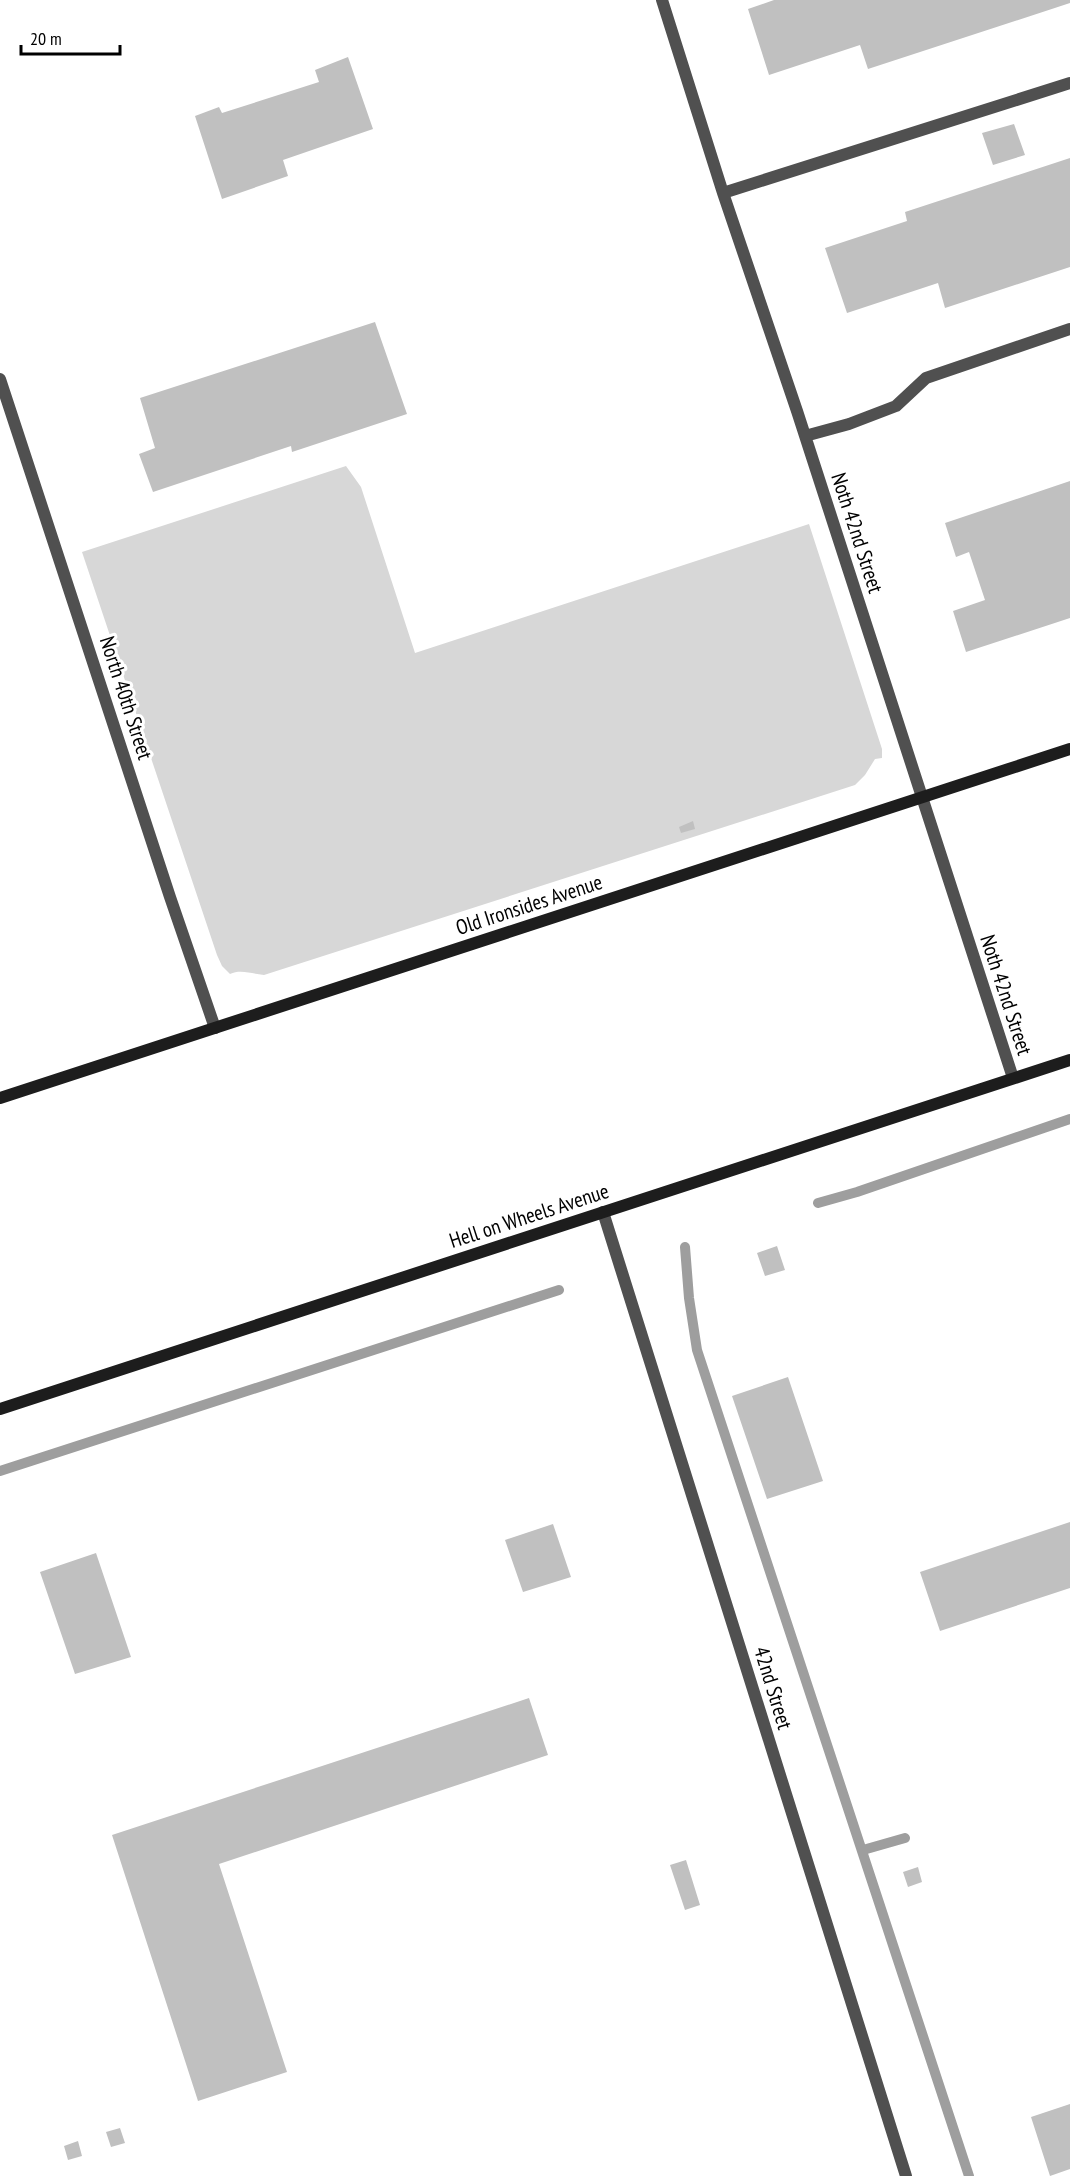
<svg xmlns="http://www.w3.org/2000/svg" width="1070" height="2176" font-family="'PT Sans Narrow',sans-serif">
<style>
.green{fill:#d7d7d7}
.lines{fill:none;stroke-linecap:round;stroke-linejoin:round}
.stream{stroke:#9e9e9e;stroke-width:10}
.building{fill:#c0c0c0}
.street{stroke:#505050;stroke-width:12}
.secondary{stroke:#1d1d1d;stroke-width:12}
.labels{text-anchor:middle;stroke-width:6;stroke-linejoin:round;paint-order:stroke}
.street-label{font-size:21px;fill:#000;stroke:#fff}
</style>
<rect width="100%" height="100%" fill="#fff"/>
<path class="green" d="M346,466L361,487L415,653L809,524L882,749V758L875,759L865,775L855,785L264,975C252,974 241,969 230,974L222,966L217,955L82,552Z"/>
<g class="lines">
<path class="stream" d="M818,1203L857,1192L1070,1119
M685,1247L689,1298L697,1350L969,2176
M0,1471L559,1290
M863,1850L905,1838"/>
</g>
<path class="building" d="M774,0H1070V3L868,69L860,45L769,75L748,9Z
M348,57L373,129L283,160L288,176L222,199L195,116L219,107L222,113L319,82L315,70Z
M1014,124L1025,155L993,165L982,133Z
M1070,158V267L945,308L938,283L847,313L825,248L907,221L905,212Z
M375,322L407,414L292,452L291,446L153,492L139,454L155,448L140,398Z
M1070,481V618L966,652L953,611L985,600L969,552L956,557L945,523Z
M693,821L695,829L681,833L679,827Z
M777,1246L785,1270L765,1276L757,1253Z
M788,1377L823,1481L767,1499L732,1396Z
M1070,1522V1588L940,1631L920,1572Z
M553,1524L571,1577L523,1592L505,1540Z
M96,1553L131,1657L75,1674L40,1572Z
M529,1698L548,1755L219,1864L287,2072L198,2101L112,1835Z
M686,1860L700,1905L685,1910L670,1865Z
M918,1867L922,1882L908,1887L903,1872Z
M1070,2104V2169L1050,2176L1031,2117Z
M120,2128L125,2143L111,2147L106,2132Z
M78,2141L82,2156L68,2160L64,2146Z"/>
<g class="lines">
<path class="street" d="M662,0L723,193L797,411L1013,1078
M723,193L1070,83
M0,379L170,897L215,1028
M805,436L849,424L896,406L926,378L1070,329
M603,1212L906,2176"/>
<path class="secondary" d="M0,1098L1070,749
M0,1409L1070,1060"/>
</g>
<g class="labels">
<g class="street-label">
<text transform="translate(857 533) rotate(72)" y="7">Noth 42nd Street</text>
<text transform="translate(126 698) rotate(72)" y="7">North 40th Street</text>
<text transform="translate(529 905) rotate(-18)" y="7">Old Ironsides Avenue</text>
<text transform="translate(1006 995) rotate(72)" y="7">Noth 42nd Street</text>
<text transform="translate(529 1216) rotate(-18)" y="7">Hell on Wheels Avenue</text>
<text transform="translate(773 1688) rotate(73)" y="7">42nd Street</text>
</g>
</g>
<path d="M21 45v9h99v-9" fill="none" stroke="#000000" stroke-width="3"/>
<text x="30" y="45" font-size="18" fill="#000000" stroke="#ffffff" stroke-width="4.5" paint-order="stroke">20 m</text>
</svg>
